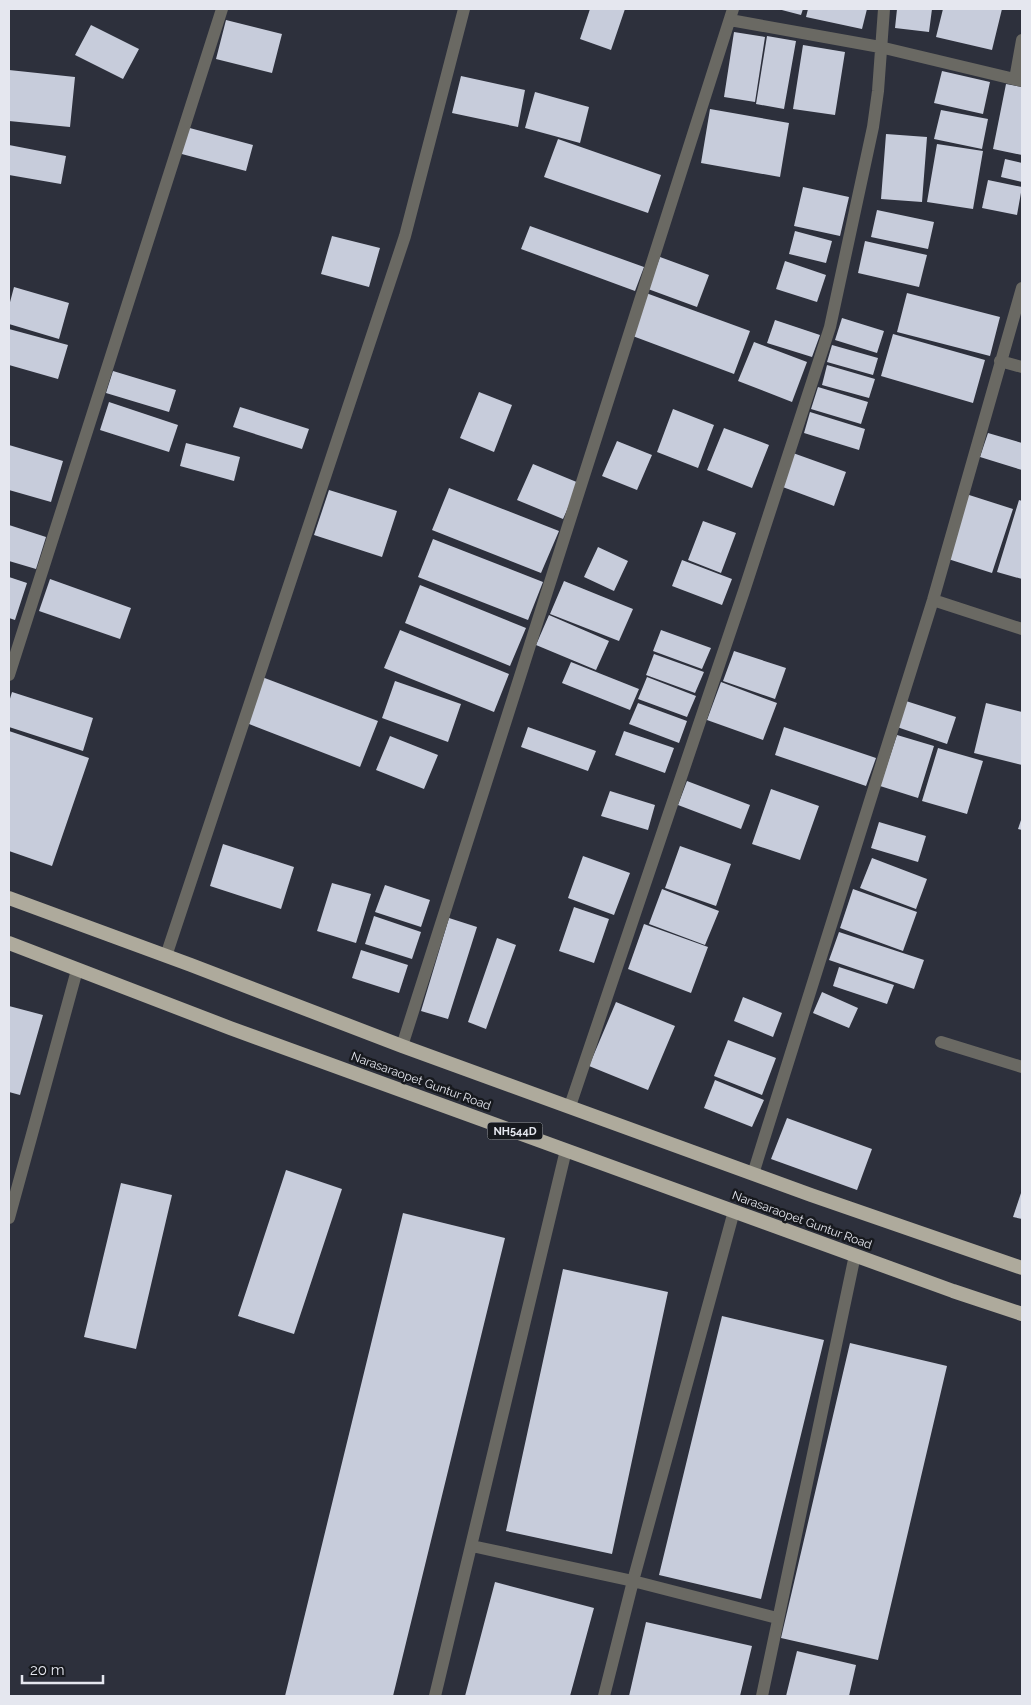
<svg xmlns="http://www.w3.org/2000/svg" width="1031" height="1705" font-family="Raleway,sans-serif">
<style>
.building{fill:#c7ccdb}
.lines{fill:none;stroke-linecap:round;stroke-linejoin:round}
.minor{stroke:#6a6963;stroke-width:12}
.trunk{stroke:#aeaa9c;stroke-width:14}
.labels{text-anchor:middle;stroke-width:5;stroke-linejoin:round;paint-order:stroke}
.shield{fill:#17191e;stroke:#a7a9b0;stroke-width:1}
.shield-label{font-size:11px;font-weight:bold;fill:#e5e7ef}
.street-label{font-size:12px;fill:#e5e7ef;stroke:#17191e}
</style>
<rect width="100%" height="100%" fill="#2d303c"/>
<path class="building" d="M590,9H625L611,50L580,39Z
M778,9H803L801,15Z
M808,9H867L862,29L806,17Z
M897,9H932L929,32L895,28Z
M943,9H1002L992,50L936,37Z
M226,20L282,34L272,73L216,59Z
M91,25L139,49L123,79L75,55Z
M734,32L765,37L755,102L724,97Z
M767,36L796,41L784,109L756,104Z
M803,45L845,52L835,115L793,109Z
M9,70L75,77L70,127L9,121Z
M942,71L990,82L983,114L934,103Z
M461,76L525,90L518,127L452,113Z
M1006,84L1022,87V155L993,149Z
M535,92L589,107L580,143L525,128Z
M710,109L789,123L780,177L701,163Z
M941,110L988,119L982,149L934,139Z
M186,127L253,145L246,171L178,153Z
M886,134L927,137L922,202L881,199Z
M558,139L661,175L648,213L544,177Z
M937,144L983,151L973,209L927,202Z
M9,145L66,156L61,184L9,175Z
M1005,159L1022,163V182L1001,177Z
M988,180L1022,187L1017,215L982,208Z
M803,187L849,197L840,236L794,226Z
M877,210L934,222L928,249L871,237Z
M530,226L644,267L635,291L521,249Z
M795,231L832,241L826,263L789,254Z
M332,236L380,248L369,287L321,274Z
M865,241L927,255L919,287L858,273Z
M660,257L709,275L697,307L648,289Z
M785,261L826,275L817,302L776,289Z
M14,287L69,303L59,339L9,324V306Z
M646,293L750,331L734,374L630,335Z
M907,293L1000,317L990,356L897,332Z
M842,318L884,331L877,353L835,340Z
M775,320L820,335L812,357L767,343Z
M9,329L68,345L58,379L9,365Z
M893,334L985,360L973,403L881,376Z
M754,342L807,362L792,402L738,381Z
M832,345L878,358L873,375L827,362Z
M827,365L875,379L869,398L822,385Z
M113,371L176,390L169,412L106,393Z
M818,387L868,402L861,424L811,409Z
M479,392L512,405L494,452L460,438Z
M109,402L178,425L169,452L100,430Z
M240,407L309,429L302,449L233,427Z
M673,409L714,425L698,468L657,452Z
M810,412L865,429L859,450L804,433Z
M724,428L769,445L752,488L707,470Z
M988,433L1022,443V470L980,457Z
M617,441L652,455L637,490L602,476Z
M186,443L240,457L234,481L180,466Z
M9,445L63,461L51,502L9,490Z
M793,453L846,472L834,506L780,486Z
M533,464L579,483L563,519L517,500Z
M449,488L559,531L541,573L432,530Z
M329,490L397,511L382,557L314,535Z
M966,494L1013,509L992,573L945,558Z
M1019,500L1022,501V579L997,572Z
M703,521L736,533L721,573L688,560Z
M9,525L46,537L36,569L9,561Z
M433,539L543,582L528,620L418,577Z
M598,547L628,561L614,591L584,577Z
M682,560L732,579L722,605L672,586Z
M9,577L27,583L15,620L9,618Z
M50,579L131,608L120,639L39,611Z
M564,581L633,609L619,641L550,614Z
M420,585L526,628L510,666L405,623Z
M549,615L609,641L596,670L536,645Z
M400,630L509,674L494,712L384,668Z
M661,630L711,648L702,669L653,651Z
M734,651L786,668L775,699L723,681Z
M654,654L704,672L695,693L646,675Z
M571,662L639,689L630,710L562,683Z
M262,677L378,721L360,767L244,722Z
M647,677L696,696L687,717L638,699Z
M395,681L461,704L448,742L382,718Z
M721,682L777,703L763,740L707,720Z
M12,692L93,718L83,751L9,727V702Z
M906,701L956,717L947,744L897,727Z
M638,703L687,721L679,743L629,724Z
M986,703L1022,712V765L974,753Z
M528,727L596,751L588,771L521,747Z
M784,727L876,758L866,786L775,755Z
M9,731L89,758L52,866L9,851Z
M624,731L674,748L665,773L615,755Z
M897,735L934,746L918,798L880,786Z
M390,736L438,755L424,789L376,770Z
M938,748L983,761L967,814L922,801Z
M687,781L750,805L741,829L678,805Z
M771,789L819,806L800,860L752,844Z
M610,791L655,805L648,830L601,816Z
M1022,817V830L1018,829Z
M879,822L926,836L918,862L871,848Z
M223,844L294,867L281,909L210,886Z
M680,846L731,864L716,906L665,888Z
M583,856L630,873L614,915L568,898Z
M872,858L927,879L916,909L860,888Z
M332,883L371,894L356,943L317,931Z
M385,885L430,900L421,927L375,912Z
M662,889L719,911L705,945L649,924Z
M853,889L917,912L903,951L840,928Z
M574,907L609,919L594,963L559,951Z
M374,916L421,932L412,959L365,944Z
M449,918L477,927L448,1019L421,1011Z
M644,924L708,947L691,993L628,969Z
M839,932L924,960L914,989L829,960Z
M497,938L516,945L486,1029L468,1022Z
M361,950L408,965L399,993L352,978Z
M839,967L894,985L887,1004L833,986Z
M822,992L858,1008L849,1028L813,1013Z
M743,997L782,1013L773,1037L734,1021Z
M616,1002L675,1026L648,1090L589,1066Z
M9,1006L43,1015L20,1095L9,1092Z
M728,1040L776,1058L762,1095L714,1076Z
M715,1080L764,1100L752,1127L704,1108Z
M787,1118L872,1149L857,1190L771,1159Z
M286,1170L342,1189L294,1334L238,1316Z
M121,1183L172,1195L136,1349L84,1337Z
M1022,1190V1219L1013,1217Z
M403,1213L505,1238L393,1696H285Z
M563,1269L668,1292L612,1554L506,1531Z
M722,1316L824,1340L761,1599L659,1575Z
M850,1343L947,1366L878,1660L781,1638Z
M495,1582L594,1608L570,1696H465Z
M646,1622L752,1646L740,1696H629Z
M797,1651L856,1665L849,1696H786Z"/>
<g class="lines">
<path class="minor" d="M730,20L880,47L1022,81
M1015,79L1022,40
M1000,361L1022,367
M933,600L1022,629
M9,675L222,9
M166,956L405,236L464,9
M941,1042L1022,1067
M402,1046L733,9
M570,1106L744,591L830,327L873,127L878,91L884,9
M753,1174L933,600L1022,288
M9,1218L77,970
M472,1546L633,1581L777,1618
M435,1696L566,1150
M604,1696L633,1581L734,1211
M762,1696L855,1255"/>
<path class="trunk" d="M9,898L191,965L402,1046L811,1195L1022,1268
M9,943L230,1028L953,1291L1022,1314"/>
</g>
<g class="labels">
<rect class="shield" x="487.5" y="1122.5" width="55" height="17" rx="4"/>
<g class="shield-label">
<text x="515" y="1135">NH544D</text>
</g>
<g class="street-label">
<text transform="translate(421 1081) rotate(20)" y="4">Narasaraopet Guntur Road</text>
<text transform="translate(802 1220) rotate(20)" y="4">Narasaraopet Guntur Road</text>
</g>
</g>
<rect width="1031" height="1705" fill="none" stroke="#e5e7ef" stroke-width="20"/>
<path d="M22 1675v8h81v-8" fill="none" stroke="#e5e7ef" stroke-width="2.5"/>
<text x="30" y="1675" font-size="15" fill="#e5e7ef" stroke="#17191e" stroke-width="4" paint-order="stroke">20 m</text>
</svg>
